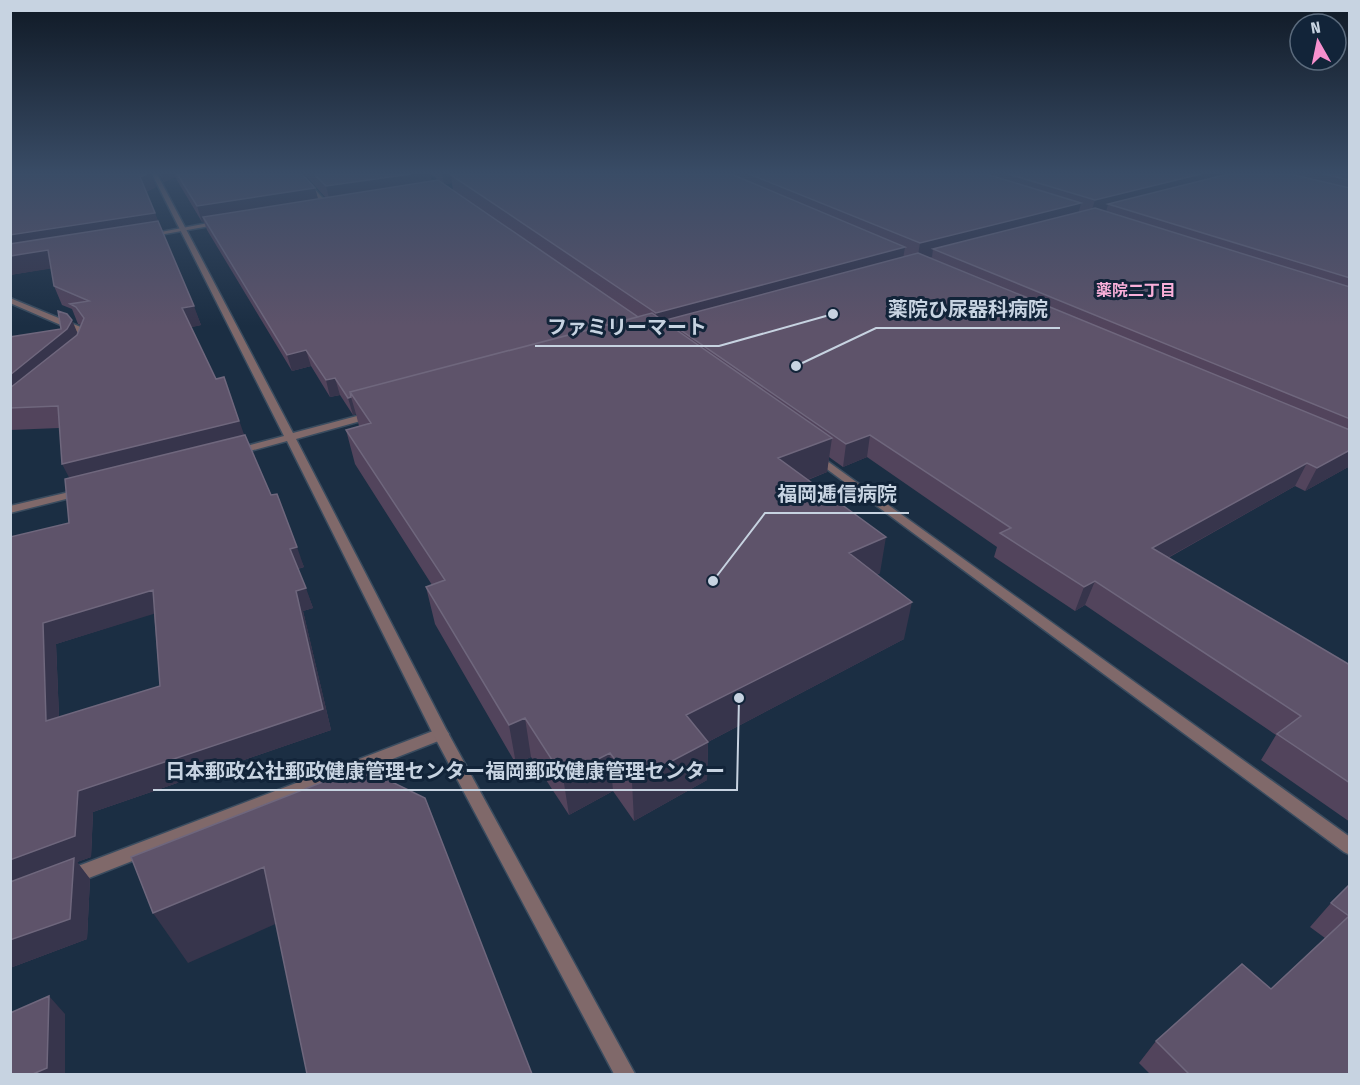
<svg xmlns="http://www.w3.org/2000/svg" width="1360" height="1085" font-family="'Fira Sans Condensed','Noto Sans JP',sans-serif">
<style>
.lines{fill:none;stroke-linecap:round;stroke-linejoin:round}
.minor-casing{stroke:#3a4c5f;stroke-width:3}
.tertiary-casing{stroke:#3a4c5f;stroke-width:3}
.minor{fill:#80696a;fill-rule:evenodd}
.tertiary{fill:#80696a;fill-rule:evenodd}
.wall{fill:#52445c;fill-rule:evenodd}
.shaded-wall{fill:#37354c}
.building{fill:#5e536a;stroke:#6f677d;stroke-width:1.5;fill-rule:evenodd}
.labels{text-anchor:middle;stroke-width:6;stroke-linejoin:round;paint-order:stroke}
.far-neighbourhood-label{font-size:16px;font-weight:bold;fill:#fab0da;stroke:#122439}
.leader{fill:none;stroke:#c7d3e1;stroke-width:2}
.callout-dot{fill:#c7d3e1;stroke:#122439;stroke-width:2}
.callout-label{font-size:20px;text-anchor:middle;font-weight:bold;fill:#c7d3e1;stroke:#122439;stroke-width:6;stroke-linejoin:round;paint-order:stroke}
</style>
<rect width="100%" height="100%" fill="#1b2e43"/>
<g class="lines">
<g class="minor-casing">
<path id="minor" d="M296,174H301L329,205V207H325Z
M219,221L222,223L221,224L148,237L145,235Z
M10,298L83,328L90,341L83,343L77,332L10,303Z
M816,453L1350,837V855L1344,852L812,458L811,456Z
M441,728L446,730L449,734L446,738L71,885L65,883L62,877L65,871Z"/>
</g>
<g class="tertiary-casing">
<path id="tertiary" d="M152,174H157L293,433L372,412L377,415L375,417L296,439L447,731L635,1074H614L433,734L287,441L235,455L230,452L231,450L284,436Z
M82,489L88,492L86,494L10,513V506Z"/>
</g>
<use href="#minor" class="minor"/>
<use href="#tertiary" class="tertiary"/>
</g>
<path class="wall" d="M10,174H151L156,187L146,192L201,325L191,327L216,379L244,435L304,567L298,569L313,608L303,611L331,730L93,812L91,857L77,862L90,879L87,939L10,968L69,523L70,478L59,428L10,430V337L78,334L81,325L78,324L72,309L62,305L54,286L51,268L10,275ZM154,613L160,686L59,717L56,644Z
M159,174H302L315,188L318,199L326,198L304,174H1350V466L1305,491L1295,486L1168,558L1350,665V822L1261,760L1276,735L1085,605L1075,611L994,557L997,547L867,457L843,467L829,457L827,472L808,480L880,573L876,575L904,639L708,742L707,780L634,821L613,791L569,815L531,757L516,764L435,624L426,587L432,585L355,464L346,430L359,426L356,414L353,415L340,395L330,397L311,366L292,371L207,230L204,222H202L175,177L164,182ZM430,174L444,184L452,183L453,190L431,182Z
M1350,884V1074H1150L1139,1063L1156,1041L1271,989L1325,938L1310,927L1331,903Z"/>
<path class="shaded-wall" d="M147,174H151L156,187L145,192L140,177Z
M161,174H174L175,177L164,182Z
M411,174H430L432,186L330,202L326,186Z
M442,174H519L451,175L452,183L444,184Z
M1201,174H1234L1108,204L1106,212L1090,216L1095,200Z
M315,188L319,203L203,217L204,222H202L197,206Z
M1081,203L1077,219L933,249L932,257L917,261L920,243Z
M155,213L161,229L10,254V235Z
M905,247L902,265L666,320V329L657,332L656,313Z
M48,250L55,268L10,275V256Z
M194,306L201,325L189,328L182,308Z
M72,320L80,339L10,406V375Z
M306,350L311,366L292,371L287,355Z
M224,377L247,443L74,487L62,464Z
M335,378L340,395L330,397L326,380Z
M351,397L356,414L353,415L348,398Z
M870,435L867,457L843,467L846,444Z
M832,438L827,472L776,492L778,458Z
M1350,450V466L1305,491L1317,468Z
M1307,463L1295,486L1142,572L1152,548Z
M886,537L880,573L843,590L849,553Z
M297,547L304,567L297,569L290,549Z
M1095,581L1085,605L1075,611L1084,587Z
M306,588L313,608L303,611L331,730L93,812L91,857L77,862L90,879L87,939L10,968V860L78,791L296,591Z
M153,590L163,611L56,644L60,742L46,721L43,623Z
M912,602L904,639L685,754L686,715Z
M525,718L531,757L516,764L509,725Z
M708,742L707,780L634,821L632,782Z
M610,753L613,791L569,815L563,777Z
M264,867L291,917L188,963L153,913Z
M49,996L65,1014V1074H33Z"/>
<path class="building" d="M10,174H147L140,177L155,213L10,235Z
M177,174H302L315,188L197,206Z
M314,174H411L326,186Z
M462,174H731L905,247L656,313L451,175Z
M749,174H986L1081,203L920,243Z
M1008,174H1201L1095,200Z
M1228,174H1290L1350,188V278L1108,204Z
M1323,174H1350V180Z
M438,180L638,317L350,392L351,397L348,398L335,378L326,380L306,350L287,355L203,217Z
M1095,208L1350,287V419L933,249Z
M158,221L194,306L182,308L216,379L224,377L239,421L62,464L58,406L10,408V388L77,335L84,318L76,307L70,304L89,301L54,286L48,250L10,256V244Z
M918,253L1350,430V450L1317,468L1307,463L1152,548L1350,665V783L1277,734L1301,716L1095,581L1084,587L1000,533L1011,528L870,435L846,444L666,320Z
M58,311L67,314L72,320L67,329L10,375V337L61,329Z
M652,313L832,438L778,458L886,537L849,553L912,602L686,715L708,742L632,782L610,753L563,777L525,718L509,725L426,587L445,580L346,430L371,423L350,392Z
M245,435L271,495L277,494L297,547L290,549L306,588L296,591L323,709L78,791L75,836L10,860V537L69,523L65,479ZM153,590L160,686L46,721L43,623Z
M361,767L425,798L532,1074H307L264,867L153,913L131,857Z
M74,858L70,919L10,940V882Z
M1350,884V1074H1189L1156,1041L1242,964L1271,989L1349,916L1331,903Z
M49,996L47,1068L33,1074H10V1013Z"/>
<linearGradient id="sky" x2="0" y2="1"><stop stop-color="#0f1925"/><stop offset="0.53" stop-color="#394c66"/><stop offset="1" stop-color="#394c66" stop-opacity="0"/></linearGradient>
<rect width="1360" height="326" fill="url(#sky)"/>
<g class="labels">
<g class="far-neighbourhood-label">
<text x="1136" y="296">薬院二丁目</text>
</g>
</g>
<path class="leader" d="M796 366L876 328H1060M833 314L719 346H535M713 581L765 513H909M739 698L737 790H153"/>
<g class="callout-dot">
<circle cx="796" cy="366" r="6"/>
<circle cx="833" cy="314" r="6"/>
<circle cx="713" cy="581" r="6"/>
<circle cx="739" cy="698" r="6"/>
</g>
<g class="callout-label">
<text x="968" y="316">薬院ひ尿器科病院</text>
<text x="627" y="334">ファミリーマート</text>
<text x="837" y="501">福岡逓信病院</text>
<text x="445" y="778">日本郵政公社郵政健康管理センター福岡郵政健康管理センター</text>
</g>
<rect width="1360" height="1085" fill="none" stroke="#c7d3e1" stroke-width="24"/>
<g transform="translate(1318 42) rotate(351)"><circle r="28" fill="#122439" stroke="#5a6a7c" stroke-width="1.5"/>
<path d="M0-4.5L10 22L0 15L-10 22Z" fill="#f790ce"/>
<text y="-9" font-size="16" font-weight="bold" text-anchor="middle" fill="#c7d3e1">N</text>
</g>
</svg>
